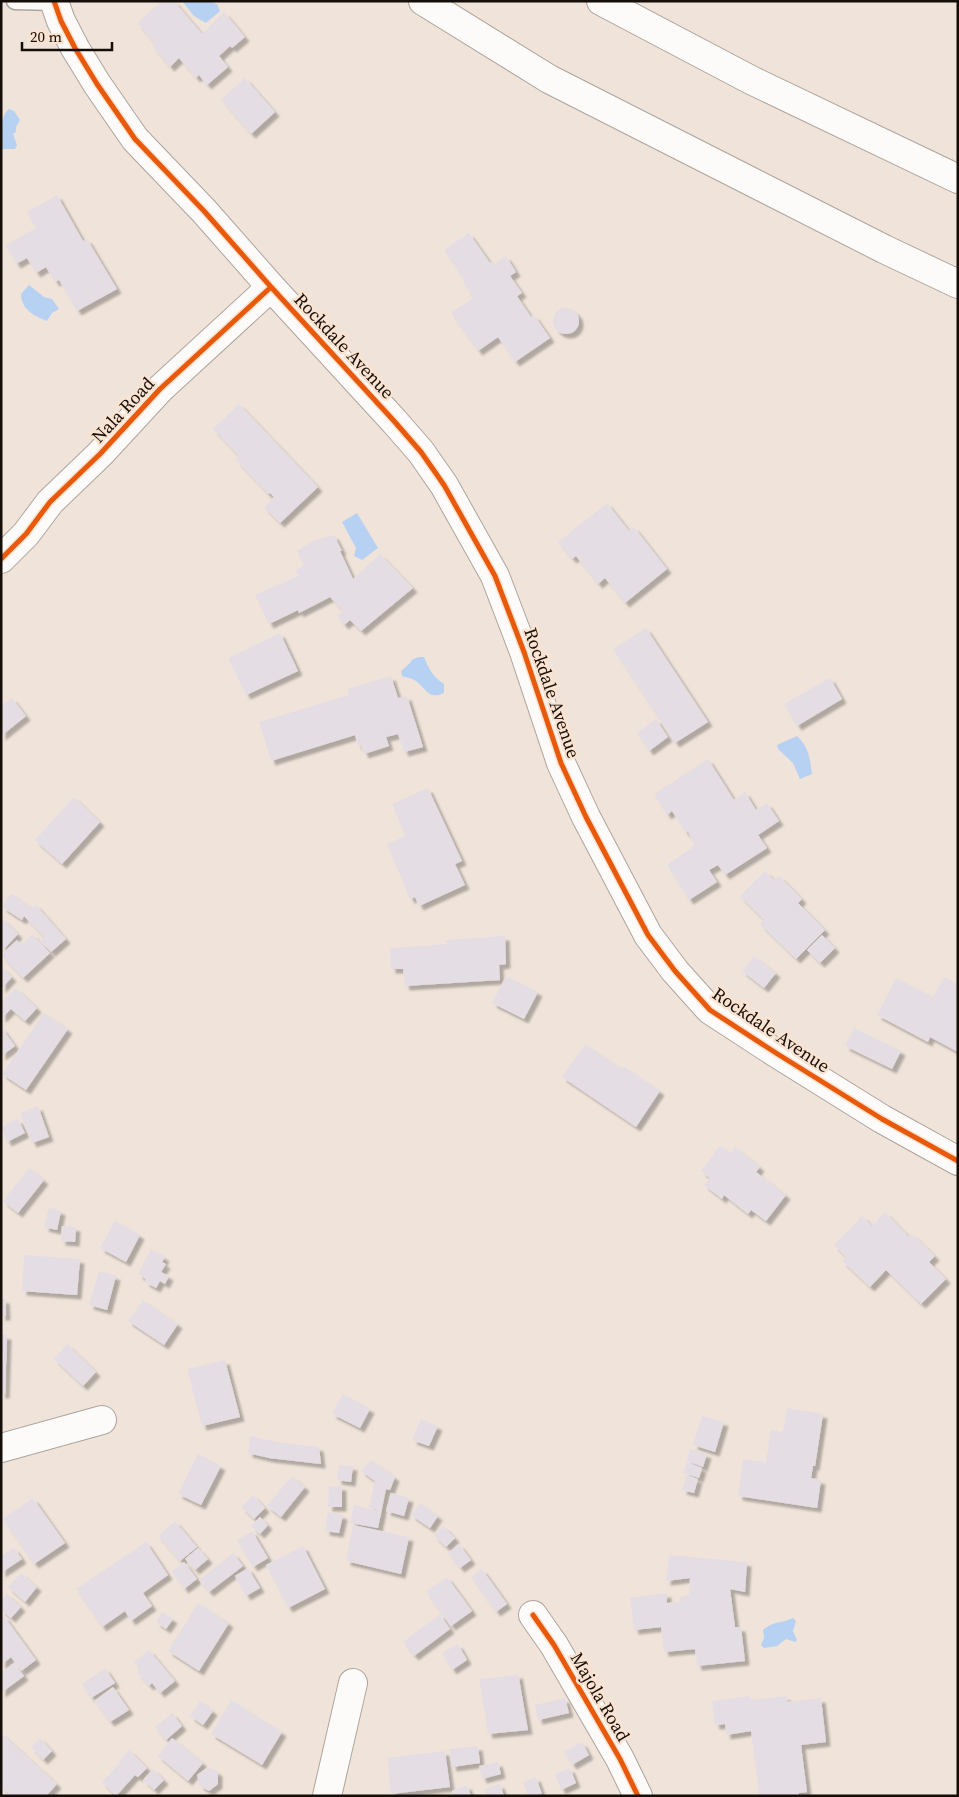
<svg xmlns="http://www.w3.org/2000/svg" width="959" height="1797" font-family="'Source Serif 4',serif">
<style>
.water{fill:#b6d1f2}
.building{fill:#e4dde3;filter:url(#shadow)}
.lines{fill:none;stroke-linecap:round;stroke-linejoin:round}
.lane-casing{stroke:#ada49c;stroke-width:19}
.street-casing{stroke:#ada49c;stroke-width:30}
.secondary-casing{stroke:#ada49c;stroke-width:30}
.highway-casing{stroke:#ada49c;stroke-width:30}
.lane{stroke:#fdfbf9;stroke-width:16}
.street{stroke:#fdfbf9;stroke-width:28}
.secondary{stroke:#fdfbf9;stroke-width:28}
.highway{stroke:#fdfbf9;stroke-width:28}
.cycleway-casing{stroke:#fae3d0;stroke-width:8}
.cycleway{stroke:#e8590c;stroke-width:5}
.labels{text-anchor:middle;stroke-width:5;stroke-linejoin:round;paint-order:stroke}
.street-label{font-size:18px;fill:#150d07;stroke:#fae3d0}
</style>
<defs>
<filter id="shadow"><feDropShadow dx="4.5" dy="4.5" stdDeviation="1" flood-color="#0004"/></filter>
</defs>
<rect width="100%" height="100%" fill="#f0e4da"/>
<path class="water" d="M182,1H208L217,4L220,11L206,23L194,16Z
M9,109L14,111L20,120L16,127V132L13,134L17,145L15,149H1C1,137 0,115 9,109Z
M29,285L44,297L52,299L59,309L52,313L47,321C34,316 21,309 21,294Z
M357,513L378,548L362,560L354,556L356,548L342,522Z
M419,657H424C428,668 434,678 444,684V693C429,700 427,690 417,682C413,678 407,678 402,676L401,671L409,664L413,659Z
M797,736C809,747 810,759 812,774L800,779L793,763L778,749L777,745Z
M793,1618L796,1621L793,1631L797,1640L795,1642L786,1639L777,1646L764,1648L761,1645L764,1638L763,1630C775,1620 780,1624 793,1618Z"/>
<path class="building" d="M162,1H174L202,34L224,12L245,37L232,48L230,46L219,56L228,67L207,85L199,75L196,78L179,58L170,67L152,45L155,43L137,23Z
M245,78L275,112L251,134L221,99Z
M57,195L83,241L87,239L117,289L77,311L59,280L55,282L46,267L36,273L27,258L16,264L6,245L36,228L27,212Z
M469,233L490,263L491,262L493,265L506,256L516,272L510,276L522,293L517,296L531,317L534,315L550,338L515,362L498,337L478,351L451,313L473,298L463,282L465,281L444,250Z
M553 321a13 13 0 1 1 26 0a13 13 0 1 1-26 0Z
M239,404L318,487L280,523L264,507L274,497L270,493L268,494L236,460L239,456L213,429Z
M607,503L629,531L634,527L667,569L625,603L605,578L598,584L576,556L572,559L558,542Z
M334,535L342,551H340L353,579L380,554L413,588L361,631L350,620L344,625L337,616L343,611L330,597L299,613L298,610L269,624L255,595L299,576L295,570L304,566L297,551L315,540Z
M646,628L708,722L675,743L613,649Z
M280,633L298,671L246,695L228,658Z
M391,676L398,698L407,696L423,747L404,752L398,734L386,737L389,746L364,754L361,745L358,746L355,735L271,761L259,722L349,695L347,689Z
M830,678L842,699L797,726L784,704Z
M12,698L26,716L1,736V706Z
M656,719L668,737L649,751L637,733Z
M708,759L734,800L745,792L756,810L767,803L779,821L758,835L767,848L725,875L718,865L709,870L717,882L689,900L667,865L694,846L688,831L686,833L672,811L667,815L654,794Z
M428,788L462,861L455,864L465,885L419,906L415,897L410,899L387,844L403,837L402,836L405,835L392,804Z
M74,797L100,822L62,864L35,840Z
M765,871L774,880L779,876L802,899L798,903L825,930L796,959L760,924L764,920L740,896Z
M11,893L32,908L35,904L66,939L51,952L40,941L44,937L24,916L22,920L2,907Z
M1,918L18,934L1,952Z
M32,934L50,953L23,978L1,955L17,940L21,945Z
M822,935L835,948L820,963L807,950Z
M505,936L506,964L499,965L500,980L405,986L403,969H391L390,948L448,944L445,940Z
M754,956L776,973L764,988L742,971Z
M1,967L12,977L1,989Z
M506,976L538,992L524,1019L492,1003Z
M944,977L958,985V1052L930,1037L928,1042L877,1015L896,978L933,997Z
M16,988L37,1008L25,1021L11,1009L2,1018L1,1017V999L3,1001Z
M44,1013L68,1029L26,1090L2,1074Z
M1,1027L15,1046L1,1056Z
M854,1028L901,1051L892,1069L845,1046Z
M585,1044L622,1069L624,1067L660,1091L636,1127L562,1077Z
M38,1106L49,1137L32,1143L20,1113Z
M18,1119L25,1133L7,1142L1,1127Z
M720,1146L730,1153L735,1147L760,1167L756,1172L786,1195L766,1221L751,1210L748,1214L724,1195L722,1199L704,1185L710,1178L701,1171Z
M29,1168L44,1180L18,1213L3,1201Z
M49,1207L61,1211L57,1230L44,1227Z
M885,1212L909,1237L912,1234L935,1256L929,1262L946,1279L921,1304L886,1270L870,1287L842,1261L846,1257L834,1245L862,1216L872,1226Z
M115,1221L140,1235L126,1262L100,1248Z
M62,1226L76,1227L75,1242L61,1241Z
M151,1249L165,1257L162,1262L166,1264L161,1272L169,1276L165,1284L160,1281L156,1288L145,1282L146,1279L138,1274Z
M24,1255L80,1259L77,1295L22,1291Z
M99,1271L116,1276L107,1310L89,1305Z
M1,1299H5L6,1316H1Z
M143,1300L178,1324L164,1345L128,1321Z
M1,1335H7L5,1394H1Z
M67,1344L96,1372L83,1386L54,1359Z
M225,1360L240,1417L202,1426L187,1369Z
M343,1394L370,1409L360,1428L332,1414Z
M787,1408L823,1414L815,1466H813L811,1478L821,1480L817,1508L738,1496L743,1459L766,1462L771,1430L783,1432Z
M702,1416L724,1422L715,1452L693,1445Z
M421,1419L438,1426L429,1446L412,1440Z
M250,1436L277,1442L319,1447L321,1464L269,1458L248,1453Z
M690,1449L707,1454L703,1467L687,1461Z
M198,1454L221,1466L201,1505L178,1494Z
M371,1460L395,1477L390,1490L386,1489L378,1528L350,1523L354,1505L379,1511L369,1507L375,1481L361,1471Z
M687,1462L702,1468L699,1478L683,1473Z
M339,1465L353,1466L351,1482L337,1480Z
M687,1475L698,1479L694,1493L682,1490Z
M292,1476L305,1487L281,1517L267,1506Z
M329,1486H342V1507H328Z
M391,1493L409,1498L404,1516L386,1511Z
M253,1495L265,1508L254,1519L241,1507Z
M33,1498L65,1543L34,1564L3,1519Z
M420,1503L438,1516L430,1528L411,1515Z
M328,1512L343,1515L339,1533L325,1531Z
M260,1517L268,1525L260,1534L251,1526Z
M175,1521L197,1547L180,1561L158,1536Z
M353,1525L409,1537L401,1574L346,1561Z
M443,1526L455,1538L446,1547L434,1536Z
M252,1531L268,1558L253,1567L237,1540Z
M146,1542L168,1575L143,1593L152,1606L131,1621L125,1611L102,1627L76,1589Z
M459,1544L471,1560L460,1568L448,1553Z
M303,1546L325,1589L288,1608L266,1565Z
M14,1548L22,1559L1,1573V1556Z
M198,1548L208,1559L195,1570L185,1559Z
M233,1553L243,1566L209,1592L199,1580Z
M669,1555L747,1562L745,1592L730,1589L735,1627H741L745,1661L697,1666L695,1649L664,1652L661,1627L634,1630L630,1598L667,1593V1603L680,1602L679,1597L689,1595L690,1578L666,1581Z
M184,1562L197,1579L184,1589L172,1571Z
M248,1568L260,1588L246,1596L235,1576Z
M482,1569L507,1604L496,1612L471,1577Z
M21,1573L37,1587L25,1602L8,1587Z
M447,1577L472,1611L451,1626L426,1592Z
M7,1594L21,1607L11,1618L1,1610V1600Z
M198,1603L229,1623L199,1671L168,1651Z
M162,1612L173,1619L166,1629L156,1622Z
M440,1614L450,1629L414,1656L403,1642Z
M4,1616L36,1660L21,1671L11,1657L1,1665V1617Z
M458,1644L467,1660L452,1670L442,1653Z
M149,1650L175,1681L160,1693L152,1683L149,1686L137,1672L141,1670L134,1662Z
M14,1663L24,1676L1,1693V1673Z
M105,1668L115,1683L91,1698L82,1684Z
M518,1673L528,1730L488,1734L479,1679L516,1675Z
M113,1687L129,1710L110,1722L94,1701Z
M750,1696V1700L787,1696V1702L821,1698L826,1742L801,1745L807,1792L799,1793V1796H759L751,1731L726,1735L725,1724L715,1725L712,1701Z
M565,1698L569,1713L538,1720L535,1705Z
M231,1700L282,1732L262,1765L211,1734Z
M200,1701L213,1711L203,1725L190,1716Z
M172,1713L182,1726L166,1740L155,1727Z
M1,1733L57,1784L46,1796H10L1,1787Z
M40,1738L52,1751L43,1760L31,1747Z
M172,1738L203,1763L188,1781L158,1756Z
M582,1742L589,1755L572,1765L564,1752Z
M478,1746L480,1763L452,1767L449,1749Z
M129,1750L147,1768L138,1777L135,1775L116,1796L102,1782L121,1762L120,1760Z
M445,1751L450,1787L391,1794L387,1758Z
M498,1762L501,1774L482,1779L479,1766Z
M208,1767L218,1772V1784L209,1791L200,1786L197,1775Z
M570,1768L576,1783L561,1790L555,1774Z
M153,1769L164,1780L154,1790L143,1780Z
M536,1777L542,1794L528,1796L523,1782Z
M500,1784L504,1796H487L485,1789Z
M467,1785L471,1796H453L452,1791Z"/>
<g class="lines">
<g class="lane-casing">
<path id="lane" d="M15,1L55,2"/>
</g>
<g class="street-casing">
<path id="street" d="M1,1448L102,1420
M533,1615L554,1645L620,1759L638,1796
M327,1796L353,1683"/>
</g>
<g class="secondary-casing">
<path id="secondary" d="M54,1L61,21L75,48L97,84L135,139L204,211L271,287L394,421L421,452L444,485L495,576L524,652L561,763L586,817L648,935L675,971L710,1010L776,1053L882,1119L958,1161
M1,559L26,534L50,502L100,454L160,389L271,287"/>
</g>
<g class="highway-casing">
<path id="highway" d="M423,1L549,79L884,249L958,284
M601,1L751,80L958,179"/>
</g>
<use href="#lane" class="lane"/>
<use href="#street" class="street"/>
<use href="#secondary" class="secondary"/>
<use href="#highway" class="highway"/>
<g class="cycleway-casing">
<path id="cycleway" d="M54,1L61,21L75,48L97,84L135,139L204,211L271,287L394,421L421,452L444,485L495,576L524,652L561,763L586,817L648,935L675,971L710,1010L776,1053L882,1119L958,1161
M1,559L26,534L50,502L100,454L160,389L271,287
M533,1615L554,1645L620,1759L638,1796"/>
</g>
<use href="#cycleway" class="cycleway"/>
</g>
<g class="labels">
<g class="street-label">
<text transform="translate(344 346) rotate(47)" y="6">Rockdale Avenue</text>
<text transform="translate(123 410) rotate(-47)" y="6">Nala Road</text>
<text transform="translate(552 693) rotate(71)" y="6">Rockdale Avenue</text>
<text transform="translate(771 1030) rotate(34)" y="6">Rockdale Avenue</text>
<text transform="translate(600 1697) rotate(60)" y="6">Majola Road</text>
</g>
</g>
<rect width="959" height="1797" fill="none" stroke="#150d07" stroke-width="5"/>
<path d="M22 42v8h90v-8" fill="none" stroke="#150d07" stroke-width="2.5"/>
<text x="30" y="42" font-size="15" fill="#150d07" stroke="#fae3d0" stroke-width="4" paint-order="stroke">20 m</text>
</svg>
